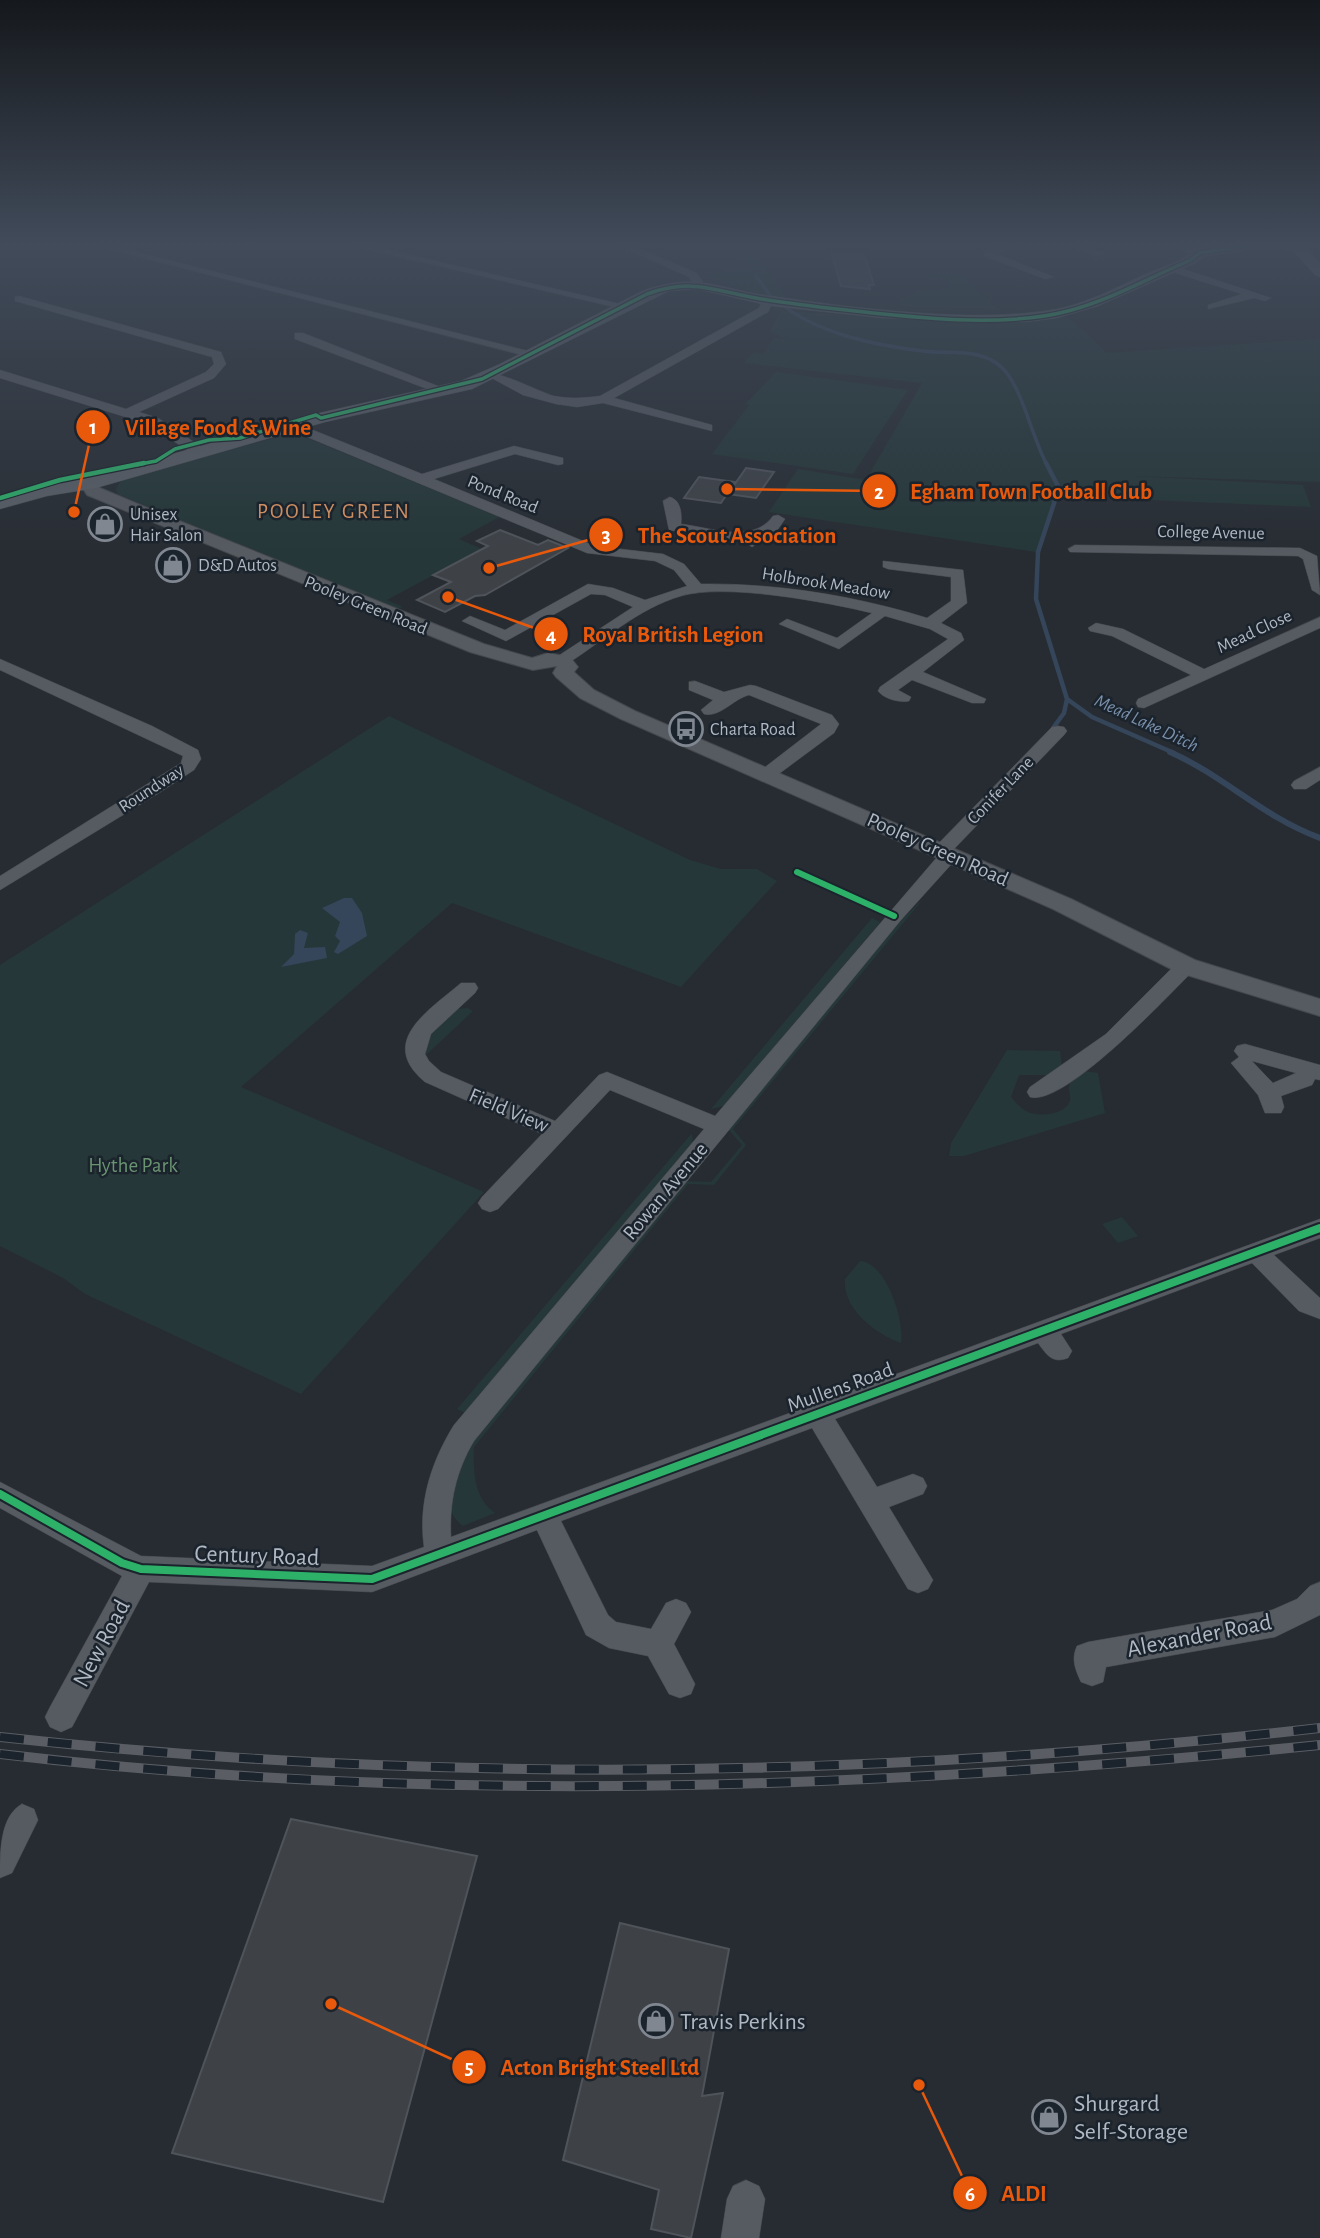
<svg xmlns="http://www.w3.org/2000/svg" width="1320" height="2238" font-family="'Alegreya Sans',sans-serif">
<style>
.green{fill:#253738}
.water{fill:#35455a}
.lines{fill:none;stroke-linecap:round;stroke-linejoin:round}
.stream-far2{stroke:#35455a;stroke-width:3.5}
.stream-far1{stroke:#35455a;stroke-width:4.5}
.stream{stroke:#35455a;stroke-width:6}
.building{fill:#3e4247;stroke:#4f535a;stroke-width:2}
.minor-casing{stroke:#44484d;stroke-width:1}
.tertiary-casing{stroke:#44484d;stroke-width:2}
.secondary-casing{stroke:#44484d;stroke-width:1}
.minor{fill:#565a61;fill-rule:evenodd}
.tertiary{fill:#565a61;fill-rule:evenodd}
.secondary{fill:#5a5f66;fill-rule:evenodd}
.rail-casing{stroke:#5a5e64;stroke-width:10}
.rail{stroke:#1b232c;stroke-width:8;stroke-dasharray:24;stroke-linecap:butt}
.cycleway-far3-casing{stroke:#1b232c;stroke-width:6}
.cycleway-far2-casing{stroke:#1b232c;stroke-width:7}
.cycleway-far1-casing{stroke:#1b232c;stroke-width:10}
.cycleway-casing{stroke:#1b232c;stroke-width:12}
.cycleway-far3{stroke:#2db169;stroke-width:3.5}
.cycleway-far2{stroke:#2db169;stroke-width:4.5}
.cycleway-far1{stroke:#2db169;stroke-width:6}
.cycleway{stroke:#2db169;stroke-width:8}
.labels{text-anchor:middle;stroke-width:5;stroke-linejoin:round;paint-order:stroke}
.far-street-label{font-size:18px;fill:#b0b8c4;stroke:#1b232c}
.far-poi-label{font-size:18px;fill:#b0b8c4;stroke:#1b232c;text-anchor:start}
.far-water-label{font-size:19px;font-style:italic;fill:#7a90ab;stroke:#1b232c}
.far-quarter-label{font-size:21px;letter-spacing:2px;fill:#cd8e62;stroke:#1b232c}
.street-label{font-size:21px;fill:#b0b8c4;stroke:#1b232c}
.park-label{font-size:21px;fill:#699371;stroke:#1b232c}
.near-street-label{font-size:24px;fill:#b0b8c4;stroke:#1b232c}
.near-poi-label{font-size:24px;fill:#b0b8c4;stroke:#1b232c;text-anchor:start}
.leader{fill:none;stroke:#e8590c;stroke-width:2.5}
.callout-dot{fill:#e8590c;stroke:#1b232c;stroke-width:2.5}
.mark-label{font-size:21px;text-anchor:middle;font-weight:bold;fill:#fff}
.callout-label{font-size:23px;text-anchor:middle;font-weight:bold;fill:#e8590c;stroke:#1b232c;stroke-width:5;stroke-linejoin:round;paint-order:stroke}
</style>
<rect width="100%" height="100%" fill="#272c32"/>
<path class="green" d="M713,242H774L738,248L763,264L787,298L755,294L708,276L752,266Z
M928,273H958L997,309L909,307L898,304L917,291L951,289L947,279H930Z
M776,304L785,311L996,324L1067,316L1107,353L1320,339V482L1132,476L1303,485L1311,507L1055,496L1036,552L769,512L798,469L866,480L922,383L744,363L753,353L763,354L774,338L785,339L770,331L781,311L773,310Z
M776,372L908,390L853,474L712,454L749,405L745,404Z
M289,434H297L499,517L459,539L482,549L387,600L403,607L396,609L151,508L118,494L116,489L120,482L136,475Z
M389,716L690,860L721,869H757L777,881L681,987L452,903L241,1087L484,1192L301,1394L85,1294L63,1278L0,1246V965Z
M924,898L733,1129L746,1145L714,1185L688,1184L474,1447C473,1473 474,1498 495,1513L463,1526C436,1507 458,1475 466,1449L686,1181L711,1182L742,1145L728,1129L897,924Z
M872,918L880,922L878,925L734,1096L723,1106L711,1109Z
M467,1008L473,1011L425,1056V1036L457,1009Z
M1007,1050L1060,1051L1062,1068L1047,1075H1019L1011,1097C1016,1103 1021,1109 1028,1112C1039,1117 1067,1115 1070,1100C1071,1094 1067,1090 1070,1083L1084,1071L1098,1073L1105,1113L964,1156H949L951,1143Z
M692,1133L693,1143L469,1415L457,1409Z
M1122,1217L1138,1236L1118,1243L1102,1224Z
M860,1261C886,1262 905,1321 901,1343C876,1334 842,1309 845,1279Z"/>
<path class="water" d="M344,898H352L362,913L367,936L338,954L334,952L340,941L335,936L340,922L322,908Z
M300,930L308,933L304,948L325,947L327,958L281,967L294,954L295,934Z"/>
<g class="lines">
<path class="stream-far2" d="M756,276L772,298
M781,304C819,334 875,345 922,351C951,355 985,346 1006,372C1024,395 1032,437 1047,465"/>
<path class="stream-far1" d="M1046,463L1059,488L1038,552L1036,599L1067,699L1092,717L1174,753
M1053,728L1064,713L1067,699"/>
<path class="stream" d="M1170,752C1226,777 1261,816 1320,838"/>
</g>
<path class="building" d="M832,255H864L874,285H869L870,289L841,286Z
M746,468L774,472L756,498L728,494Z
M699,477L735,482L721,503L684,498Z
M500,530L538,545L548,540L568,548L485,595L475,596L445,612L417,600L451,582L433,575L488,546L477,541Z
M291,1819L477,1856L383,2202L172,2153Z
M620,1923L729,1949L702,2096L723,2093L691,2238L651,2229L659,2190L563,2160Z"/>
<g class="lines">
<g class="minor-casing">
<path id="minor" d="M0,242H7L0,246Z
M81,242H97L540,354L534,358Z
M336,242H354L629,306L623,309Z
M611,242H624L697,273L703,282L693,284L689,277Z
M999,242H1009L1006,250L997,254L1054,277L1045,279L984,256V252L997,246Z
M1064,242H1078L1104,254L1095,256Z
M1166,266H1174L1271,298L1265,301L1254,298L1208,309V305L1242,294L1166,270Z
M19,296L221,352L226,364L214,378L139,412L158,418L206,450V456H196L148,424L0,378V370L126,409L206,372L214,364L212,357L15,301V297Z
M763,299L773,301L768,312L614,398L712,425V431L603,403L577,407L556,404L523,395L486,375C495,368 539,392 554,396C570,399 584,398 600,396L759,308Z
M295,333H303L448,390L438,393L295,339Z
M293,422L422,474L514,446L563,458V464L558,465L515,454L434,479L595,546L663,554L684,564L701,584C777,583 856,596 927,618L951,601V577L888,569L883,567V561L963,570L967,603L941,623L961,633L964,640L923,672L986,699L984,703H972L912,680L898,690L911,697L909,701C900,703 884,699 878,691L880,687L948,639L930,629L885,616L839,649L779,624L787,619L837,638L872,613C826,602 726,583 681,596C639,608 603,641 567,664H555V658L633,607L605,595L591,594L506,641L462,621L470,616L505,630L588,584L613,588L645,600L687,586L674,570L655,561L587,553L288,429L286,426Z
M670,497C681,500 682,514 681,524C713,528 753,544 773,516L778,515L785,519L776,532L752,547L745,542L669,530L663,501Z
M1075,545L1300,548L1317,556L1320,595L1312,590L1303,559L1298,556L1070,552L1068,549Z
M1320,617V628L1144,708L1138,707L1136,703L1138,699L1191,675L1112,636L1090,631L1088,628L1096,623L1123,629L1204,669Z
M0,659L152,726L198,750L201,759L194,770L159,793L0,890V876L181,763L183,756L0,670Z
M695,681L724,692L750,685L756,686L832,715L839,724L834,733L772,779H760L757,775L760,771L821,724L749,695C733,699 720,718 704,714L701,710L713,700L689,690V682Z
M1058,726L1064,727L1067,731L1064,735L954,849L960,854L957,858L901,920L474,1441C456,1471 449,1503 451,1537L1320,1219V1238L1274,1255L1320,1298V1319L1299,1311L1252,1263L1061,1334L1072,1351L1068,1358C1052,1364 1047,1355 1038,1343L835,1419L877,1487L913,1474L923,1478L927,1486L923,1494L889,1507L933,1580L928,1589L918,1593L908,1589L812,1428L561,1521L608,1615L616,1622L651,1629L666,1603L676,1599L686,1603L691,1612L674,1644L695,1684L691,1694L680,1698L669,1694L648,1656L609,1648L586,1635L537,1530L372,1592L149,1582L72,1727L61,1732L50,1727L45,1717L50,1707L122,1576L0,1508V1482L141,1556L372,1566L424,1547C418,1503 431,1462 454,1425L704,1129L610,1090L498,1209L490,1212L482,1209L478,1203L482,1197L542,1134L425,1082C377,1042 428,1011 461,983H475L478,988L475,993L431,1034L425,1054L429,1061L441,1072L555,1121L599,1075L607,1072L715,1116L938,856L932,851L935,847L1052,727Z
M1320,767V780L1306,789H1294L1291,785L1294,781Z
M1186,960L1196,966L1193,971C1168,996 1064,1107 1030,1097L1027,1092L1030,1087L1106,1034L1179,961Z
M1245,1044L1320,1065V1080L1315,1079L1312,1085L1281,1096L1284,1107L1281,1113H1265L1258,1095L1231,1063L1239,1057L1234,1051L1237,1046ZM1252,1061L1296,1073L1273,1083Z
M1320,1582V1615L1275,1637L1106,1667L1103,1682L1092,1686L1081,1682C1075,1669 1071,1659 1077,1646L1088,1642L1272,1610L1297,1599L1310,1586Z
M22,1804L34,1809L38,1820L12,1873L0,1878C0,1851 0,1816 22,1804Z
M746,2180L759,2186L765,2199L759,2238H721L727,2199L733,2186Z"/>
</g>
<g class="tertiary-casing">
<path id="tertiary" d="M89,479L95,480L100,488L150,509L484,644L532,658L548,653L570,657L578,667L574,672L594,690L635,711L1071,899L1195,960L1320,999V1016L1177,972L1053,909L621,719L580,698L556,677L553,673L557,666L533,670L470,652L87,495L80,484Z"/>
</g>
<g class="secondary-casing">
<path id="secondary" d="M1167,242H1186L1201,248L1243,242H1304L1303,244L1320,263V277L1315,275L1292,250L1269,246L1204,257L1196,263L1098,306L1057,318L1026,322L882,318L771,306L697,289L669,291L472,389L325,422L96,488L47,496L0,509V497L45,484L87,478L315,414L461,381L500,364L642,291C698,271 717,289 771,296C853,308 976,324 1057,309C1086,303 1114,289 1141,276C1156,269 1176,264 1189,254Z"/>
</g>
<use href="#minor" class="minor"/>
<use href="#tertiary" class="tertiary"/>
<use href="#secondary" class="secondary"/>
<g class="rail-casing">
<path id="rail" d="M0,1737C438,1785 883,1778 1320,1728
M0,1754C438,1806 882,1789 1320,1745"/>
</g>
<use href="#rail" class="rail"/>
<g class="cycleway-far3-casing">
<path id="cycleway-far3" d="M135,465L156,461L175,449L209,440L240,438L316,415L321,418L482,379L647,294C692,278 712,290 756,298C777,302 798,304 819,307C892,315 997,330 1068,311C1111,300 1150,277 1191,260L1199,253L1269,242"/>
</g>
<g class="cycleway-far2-casing">
<path id="cycleway-far2" d="M0,498L60,480L144,463"/>
</g>
<g class="cycleway-far1-casing">
<path id="cycleway-far1" d="M797,872L894,916"/>
</g>
<g class="cycleway-casing">
<path id="cycleway" d="M0,1494L122,1563L141,1569L372,1579L1320,1228"/>
</g>
<use href="#cycleway-far3" class="cycleway-far3"/>
<use href="#cycleway-far2" class="cycleway-far2"/>
<use href="#cycleway-far1" class="cycleway-far1"/>
<use href="#cycleway" class="cycleway"/>
</g>
<linearGradient id="sky" x2="0" y2="1"><stop stop-color="#15181c"/><stop offset="0.44" stop-color="#414b5a"/><stop offset="1" stop-color="#414b5a" stop-opacity="0"/></linearGradient>
<rect width="1320" height="555" fill="url(#sky)"/>
<defs>
<g id="shop-ring" transform="scale(1.75)"><circle r="9.5" fill="#1b232c" stroke="#808791" stroke-width="1.5"/><path d="M-5-2.5h2.3a2.7 3.5 0 0 1 5.4 0H5L5.5 6h-11ZM-1.5-2.5h3a1.5 2.3 0 0 0-3 0Z" fill="#808791"/></g>
<g id="bus-ring" transform="scale(1.75)"><circle r="9.5" fill="#1b232c" stroke="#808791" stroke-width="1.5"/><path d="M-5-6H5V4H4V6H2V4H-2V6H-4V4H-5ZM-3.5-4V0h7V-4ZM-3.5 1.2v1.5H-2V1.2ZM2 1.2v1.5H3.5V1.2Z" fill="#808791"/></g>
</defs>
<g fill-rule="evenodd">
<use href="#shop-ring" x="105" y="524"/>
<use href="#shop-ring" x="173" y="565"/>
<use href="#bus-ring" x="686" y="729"/>
<use href="#shop-ring" x="656" y="2021"/>
<use href="#shop-ring" x="1049" y="2117"/>
</g>
<g class="labels">
<g class="far-street-label">
<text transform="translate(503 494) rotate(22)" y="6">Pond Road</text>
<text transform="translate(1211 532) rotate(1)" y="6">College Avenue</text>
<text transform="translate(826 583) rotate(9)" y="6">Holbrook Meadow</text>
<text transform="translate(366 605) rotate(22)" y="6">Pooley Green Road</text>
<text transform="translate(1254 631) rotate(-25)" y="6">Mead Close</text>
<text transform="translate(151 788) rotate(-33)" y="6">Roundway</text>
<text transform="translate(1000 790) rotate(-46)" y="6">Conifer Lane</text>
</g>
<g class="far-poi-label">
<text x="130" y="520">Unisex<tspan x="130" dy="21">Hair Salon</tspan></text>
<text x="198" y="571">D&amp;D Autos</text>
<text x="710" y="735">Charta Road</text>
</g>
<g class="far-water-label">
<text transform="translate(1147 722) rotate(25)" y="7">Mead Lake Ditch</text>
</g>
<g class="far-quarter-label">
<text x="334" y="518">POOLEY GREEN</text>
</g>
<g class="street-label">
<text transform="translate(938 849) rotate(24)" y="7">Pooley Green Road</text>
<text transform="translate(509 1110) rotate(23)" y="7">Field View</text>
<text transform="translate(665 1191) rotate(-50)" y="7">Rowan Avenue</text>
<text transform="translate(840 1387) rotate(-20)" y="7">Mullens Road</text>
</g>
<g class="park-label">
<text x="133" y="1172">Hythe Park</text>
</g>
<g class="near-street-label">
<text transform="translate(257 1555) rotate(2)" y="8">Century Road</text>
<text transform="translate(1199 1635) rotate(-11)" y="8">Alexander Road</text>
<text transform="translate(101 1643) rotate(-62)" y="8">New Road</text>
</g>
<g class="near-poi-label">
<text x="680" y="2029">Travis Perkins</text>
<text x="1074" y="2111">Shurgard<tspan x="1074" dy="28">Self-Storage</tspan></text>
</g>
</g>
<path class="leader" d="M74 512L93 427M727 489L879 491M489 568L606 535M448 597L551 634M331 2004L469 2067M919 2085L970 2193"/>
<g class="callout-dot">
<circle cx="74" cy="512" r="7"/>
<circle cx="727" cy="489" r="7"/>
<circle cx="489" cy="568" r="7"/>
<circle cx="448" cy="597" r="7"/>
<circle cx="331" cy="2004" r="7"/>
<circle cx="919" cy="2085" r="7"/>
<circle cx="93" cy="427" r="18"/>
<circle cx="879" cy="491" r="18"/>
<circle cx="606" cy="535" r="18"/>
<circle cx="551" cy="634" r="18"/>
<circle cx="469" cy="2067" r="18"/>
<circle cx="970" cy="2193" r="18"/>
</g>
<g class="mark-label">
<text x="93" y="434">1</text>
<text x="879" y="499">2</text>
<text x="606" y="542">3</text>
<text x="551" y="642">4</text>
<text x="469" y="2074">5</text>
<text x="970" y="2201">6</text>
</g>
<g class="callout-label">
<text x="218" y="435">Village Food &amp; Wine</text>
<text x="1031" y="499">Egham Town Football Club</text>
<text x="737" y="543">The Scout Association</text>
<text x="673" y="642">Royal British Legion</text>
<text x="600" y="2075">Acton Bright Steel Ltd</text>
<text x="1024" y="2201">ALDI</text>
</g>
</svg>
